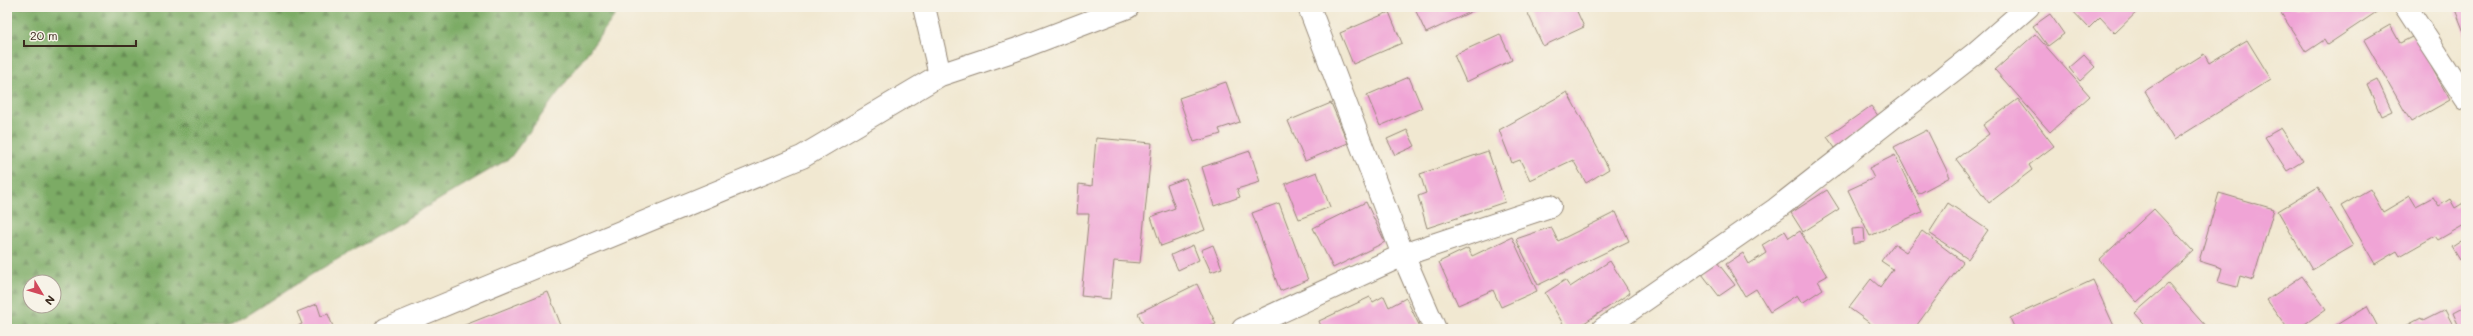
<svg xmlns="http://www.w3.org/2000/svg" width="2473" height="336" font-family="Mali,sans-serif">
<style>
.forest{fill:url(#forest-firs);stroke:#5b6a42;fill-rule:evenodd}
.building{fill:#f0a4d6}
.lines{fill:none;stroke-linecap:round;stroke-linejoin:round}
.minor-casing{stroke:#968978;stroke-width:24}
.minor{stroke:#fff;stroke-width:22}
</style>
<defs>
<pattern id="forest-firs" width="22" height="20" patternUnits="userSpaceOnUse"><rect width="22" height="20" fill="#7bab65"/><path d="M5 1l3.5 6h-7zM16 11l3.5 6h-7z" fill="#668b53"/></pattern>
</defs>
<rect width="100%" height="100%" fill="#f7f3e8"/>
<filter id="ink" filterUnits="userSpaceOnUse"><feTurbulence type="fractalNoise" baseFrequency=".025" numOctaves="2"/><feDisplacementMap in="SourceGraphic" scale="8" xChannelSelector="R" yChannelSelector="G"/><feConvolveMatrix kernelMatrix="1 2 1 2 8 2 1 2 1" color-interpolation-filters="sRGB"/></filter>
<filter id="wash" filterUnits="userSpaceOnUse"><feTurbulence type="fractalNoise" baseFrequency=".012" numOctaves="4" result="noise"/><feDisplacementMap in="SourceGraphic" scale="16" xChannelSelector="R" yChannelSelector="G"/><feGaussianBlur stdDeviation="0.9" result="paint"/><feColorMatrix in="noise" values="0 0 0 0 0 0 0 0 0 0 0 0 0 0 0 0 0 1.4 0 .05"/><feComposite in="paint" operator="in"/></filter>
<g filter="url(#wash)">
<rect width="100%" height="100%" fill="#f1e8d1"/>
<path class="forest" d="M7,7H621L510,158L314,273L226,329H7ZM30,282H54V306H30Z"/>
<g id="blocks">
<path class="building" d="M1414,7H1481L1426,33Z
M1531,7H1575L1584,27L1543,46L1526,9Z
M2069,7H2142L2115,33L2100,17L2089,28Z
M2283,7H2384L2327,45L2324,40L2306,52L2279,10Z
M2454,7H2466V37Z
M1389,12L1402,43L1353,64L1340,33Z
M2050,14L2064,34L2048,46L2033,26Z
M2390,25L2400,43L2414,36L2450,100L2411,122L2364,40Z
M1500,34L1512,60L1466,82L1454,55Z
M2035,34L2090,96L2050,132L1995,70Z
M2247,40L2271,79L2174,140L2145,91L2204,54L2209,63Z
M2084,55L2095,67L2080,81L2069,68Z
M1409,77L1422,108L1380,126L1367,95Z
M2377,79L2392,111L2381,116L2367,84Z
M1226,82L1240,122L1219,129L1221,134L1194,142L1179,98Z
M1567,92L1609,169L1586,183L1573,160L1530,180L1520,160L1512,163L1499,130Z
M2018,99L2054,146L2029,165L2032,170L1989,203L1956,159L1989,134L1983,125Z
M1331,103L1348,143L1305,161L1288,121Z
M1871,106L1879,117L1835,148L1827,137Z
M2281,128L2303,161L2287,171L2265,137Z
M1407,130L1415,146L1395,155L1387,139Z
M1927,130L1950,177L1918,194L1894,147Z
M1096,138L1152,143L1140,263L1114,261L1110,299L1081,296L1089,214H1077L1079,184L1092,186Z
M1250,151L1260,182L1237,189L1240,197L1214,206L1202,167Z
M1488,151L1505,202L1427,228L1418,196L1426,193L1420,174Z
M1895,155L1922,212L1870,236L1848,190L1874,178L1869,168Z
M1317,172L1330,207L1299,219L1285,184Z
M1186,178L1205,230L1161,246L1151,217L1175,208L1167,185Z
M2318,187L2353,246L2312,270L2278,211Z
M2370,189L2383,212L2410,196L2416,206L2433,197L2439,206L2450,199L2455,208L2465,202L2466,224L2438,240L2435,236L2400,256L2397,251L2375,264L2341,206Z
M1827,190L1839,209L1803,232L1791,213Z
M2219,193L2274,209L2253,280L2240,276L2237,287L2218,282L2222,268L2199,261Z
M1366,202L1385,242L1333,268L1313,228Z
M1279,203L1308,280L1280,291L1252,213Z
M1948,203L1988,230L1968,259L1929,233Z
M2154,209L2193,251L2137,302L2099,260Z
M1616,212L1629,241L1538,285L1516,239L1551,227L1558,241Z
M1864,228L1865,242L1853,244L1852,229Z
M1785,231L1789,238L1800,231L1827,276L1818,281L1823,289L1802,303L1797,295L1770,312L1756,289L1745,296L1726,264L1743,253L1749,264L1766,253L1762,245Z
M1922,231L1963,262L1914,329H1878L1849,308L1871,279L1880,287L1893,269L1881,261L1894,244L1906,252Z
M1512,237L1537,291L1501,307L1493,290L1458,305L1439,262L1468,248L1472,256Z
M2466,238V256L2460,260L2452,247Z
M1193,245L1199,260L1178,270L1171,255Z
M1213,245L1222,268L1211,272L1201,250Z
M1610,261L1630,293L1575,329H1566L1545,293L1565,280L1570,287Z
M1717,262L1735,285L1719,296L1702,274Z
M2302,276L2326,309L2298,329H2288L2267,300Z
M2093,280L2114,326L2109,329H2015L2010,318Z
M1197,284L1216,324L1204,329H1145L1138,313Z
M2168,284L2208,329H2149L2135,313Z
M548,292L562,328L559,329H455Z
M1384,296L1389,307L1406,298L1421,329H1322L1319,321L1370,297L1373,302Z
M317,304L321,316L328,314L334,329H291L302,324L297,312Z
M2367,306L2379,329H2330Z
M2466,306V329H2460L2453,313Z
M2445,310L2455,329H2400L2421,318L2423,321Z"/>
</g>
</g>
<g filter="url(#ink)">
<use href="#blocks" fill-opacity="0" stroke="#968978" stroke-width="1"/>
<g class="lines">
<g class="minor-casing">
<path id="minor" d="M924,7L940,75
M1309,7L1403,255L1435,329
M2406,7L2466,99
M386,329L802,157L940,75L1015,50L1128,7
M1243,329L1403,255L1550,206
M1603,329L1776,209L1973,55L2028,7"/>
</g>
<use href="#minor" class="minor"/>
</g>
</g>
<rect width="2473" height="336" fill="none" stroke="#f7f3e8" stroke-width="24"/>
<g transform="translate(42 294) rotate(128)"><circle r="19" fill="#f7f3e8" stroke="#aca397"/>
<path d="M0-3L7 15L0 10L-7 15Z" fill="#d1495b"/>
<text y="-6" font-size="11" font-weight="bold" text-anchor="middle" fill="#3b2a1e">N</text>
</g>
<path d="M24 40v6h112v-6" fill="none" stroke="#3b2a1e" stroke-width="2"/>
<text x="30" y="40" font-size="12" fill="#3b2a1e" stroke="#f7f3e8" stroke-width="3" paint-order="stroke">20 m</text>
</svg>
